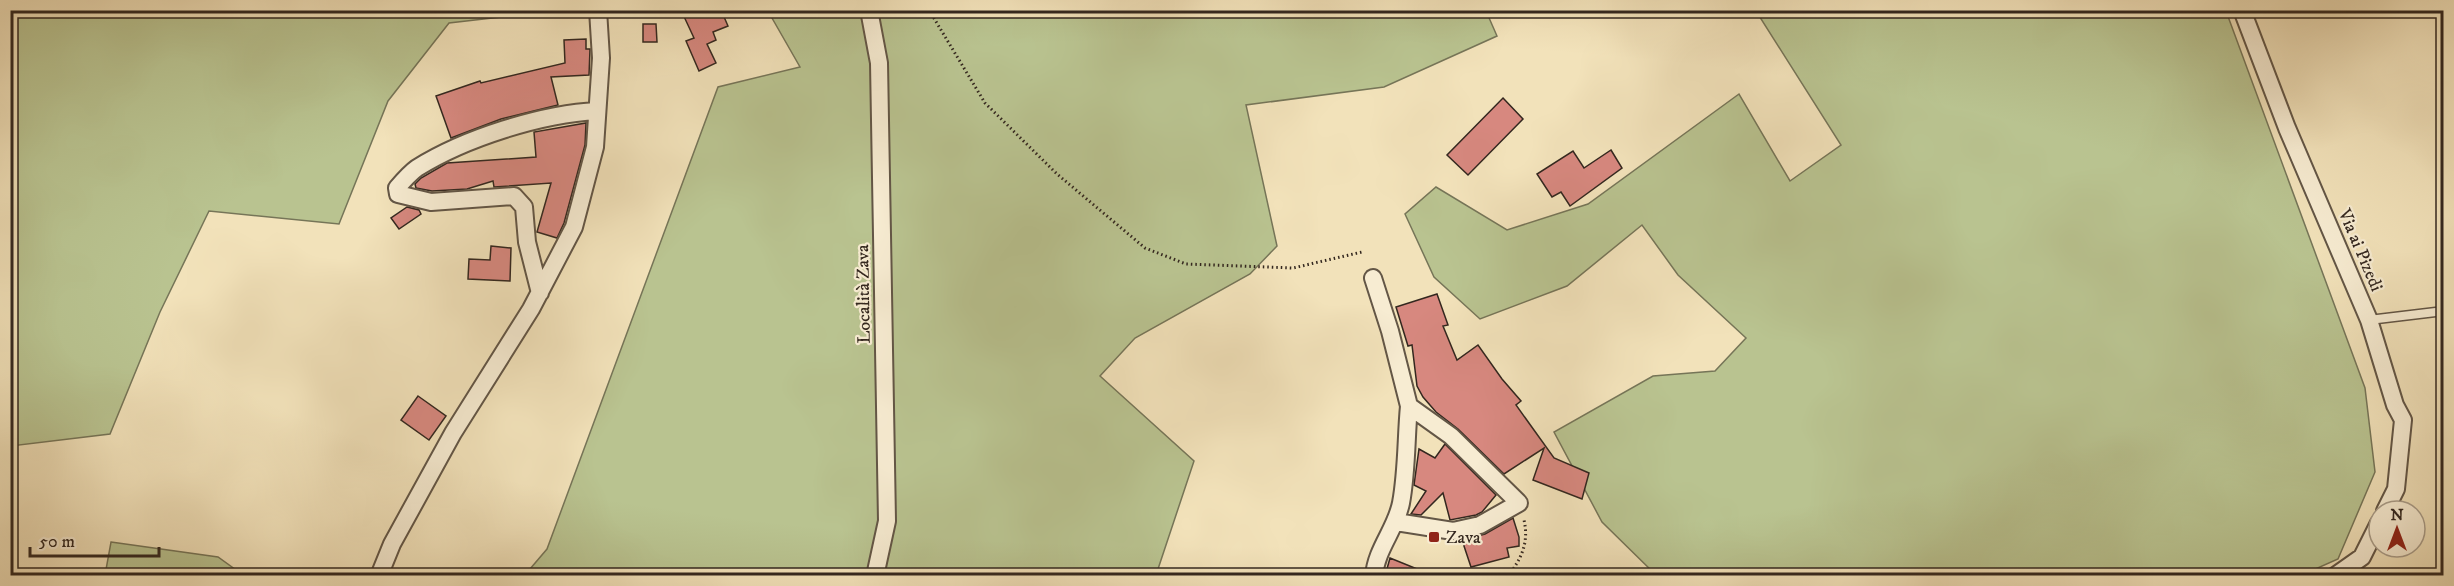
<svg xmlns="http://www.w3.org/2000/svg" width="2454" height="586" font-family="'IM FELL DW Pica',serif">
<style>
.green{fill:#b9c390;stroke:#767558;stroke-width:1.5}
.building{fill:#d7887f;stroke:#33271f;stroke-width:1.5}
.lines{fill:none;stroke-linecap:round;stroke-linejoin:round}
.lane-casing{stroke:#635646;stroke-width:11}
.street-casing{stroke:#635646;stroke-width:20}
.path{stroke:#33271f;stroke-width:3;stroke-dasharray:1.5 3;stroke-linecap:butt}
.lane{stroke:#f7ecd2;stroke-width:8}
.street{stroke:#f7ecd2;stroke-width:16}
.poi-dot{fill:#8f2418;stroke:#f7ecd2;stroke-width:2}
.labels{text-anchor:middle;stroke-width:4.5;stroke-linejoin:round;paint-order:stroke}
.street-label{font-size:18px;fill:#33271f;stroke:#f7ecd2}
.poi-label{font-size:18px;fill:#33271f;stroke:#f7ecd2;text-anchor:start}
</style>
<rect width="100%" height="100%" fill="#f2e2ba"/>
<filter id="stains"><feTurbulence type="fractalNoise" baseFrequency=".00333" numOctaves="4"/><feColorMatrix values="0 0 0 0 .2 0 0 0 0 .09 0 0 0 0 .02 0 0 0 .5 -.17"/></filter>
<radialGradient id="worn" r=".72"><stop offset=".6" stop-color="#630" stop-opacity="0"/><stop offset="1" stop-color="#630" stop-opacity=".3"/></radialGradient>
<path class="green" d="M10,11L554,10V11L449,23L388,101L339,224L209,211L160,312L110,434L11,446Z
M768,11H1486L1497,36L1384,87L1246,105L1277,246L1250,274L1135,338L1100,376L1194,461L1158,569L1150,575L524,576L547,549L718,87L800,67Z
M1756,11H2226L2365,388L2375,472L2338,559L2302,575H1656L1602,522L1554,432L1653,376L1715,371L1746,338L1678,275L1642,225L1567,286L1480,319L1434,277L1405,214L1436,187L1507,230L1588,204L1739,94L1790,181L1841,145Z
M111,542L218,557L243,575H105Z"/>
<path class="building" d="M681,10H721L728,26L713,32L716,40L707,44L716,63L699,71L686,41L694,38Z
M643,24H656L657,42H643Z
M586,39V49H590L589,75L551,77L558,105L501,119L451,138L436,96L480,81L481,83L565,63L564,40Z
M1503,98L1523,119L1468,175L1447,155Z
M586,123L585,145L564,223L557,238L537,232L551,183L494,187L493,181L467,189L432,191L416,188L415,184L421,178L447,163L536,157L534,132Z
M1611,150L1622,168L1570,206L1561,192L1552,197L1537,174L1573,151L1584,168Z
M407,207L419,210L421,214L399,229L391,218Z
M491,246L511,248L510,281L468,279L469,259L490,260Z
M1437,294L1448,325L1443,326L1457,360L1478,345L1502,379L1521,401L1516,405L1554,458L1589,473L1582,499L1533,480L1544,448L1504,474L1458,429L1436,412L1423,397L1417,386L1412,345L1408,346L1396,307Z
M418,396L446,416L429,440L401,420Z
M1445,444L1496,495L1482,512L1476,515L1450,520L1443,493L1421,515L1411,514L1426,491L1414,485L1419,449L1435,458Z
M1513,518L1519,537V546L1507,548L1509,557L1471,567L1462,540L1485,534Z
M1390,558L1432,575V576H1385Z"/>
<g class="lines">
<g class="lane-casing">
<path id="lane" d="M2369,320L2444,311"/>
</g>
<g class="street-casing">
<path id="street" d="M869,10L879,63L887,521L875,576
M2242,10L2287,128L2369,320L2395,405L2403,420L2396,489L2385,511
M1373,278L1390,331L1409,406L1451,436L1519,503L1480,525L1453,531L1396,522
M540,293L527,242L524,207L514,196L431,202L398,194L397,188C403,181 410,173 417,168C465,138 541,114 597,111
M379,576L392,544L453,433L531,309L574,227L595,147L601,58L598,10
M1374,576C1376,549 1396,529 1401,503C1407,471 1406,437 1409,406
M2335,576L2362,557L2379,523"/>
</g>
<path class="path" d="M929,10L985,103L1057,174L1145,248L1186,264L1293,268L1362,252
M1508,576C1522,558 1529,542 1524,520"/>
<use href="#lane" class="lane"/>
<use href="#street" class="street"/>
</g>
<rect class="poi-dot" x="1428" y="531" width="12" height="12" rx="3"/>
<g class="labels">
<g class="street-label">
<text transform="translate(2361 250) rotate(67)" y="6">Via ai Pizedi</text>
<text transform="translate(863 294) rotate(-91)" y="6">Località Zava</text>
</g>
<g class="poi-label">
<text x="1446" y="543">Zava</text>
</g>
</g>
<rect width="2454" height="586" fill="none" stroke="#f2e2ba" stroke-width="36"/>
<rect x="12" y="12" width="2430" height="562" fill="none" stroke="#33271f" stroke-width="3"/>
<rect x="18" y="18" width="2418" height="550" fill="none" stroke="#33271f" stroke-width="1.5"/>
<g transform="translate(2397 529)"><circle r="28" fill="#f7ecd2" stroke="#a99d8a" stroke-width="1.5"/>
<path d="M0-4.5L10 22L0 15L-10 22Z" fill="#8f2418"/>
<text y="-9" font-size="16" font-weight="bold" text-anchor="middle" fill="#33271f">N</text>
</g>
<path d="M30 547v9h129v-9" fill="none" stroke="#33271f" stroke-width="3"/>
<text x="39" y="547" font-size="18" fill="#33271f" stroke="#f7ecd2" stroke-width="4.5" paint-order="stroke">50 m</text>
<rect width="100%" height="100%" filter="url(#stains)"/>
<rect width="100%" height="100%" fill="url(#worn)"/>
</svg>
